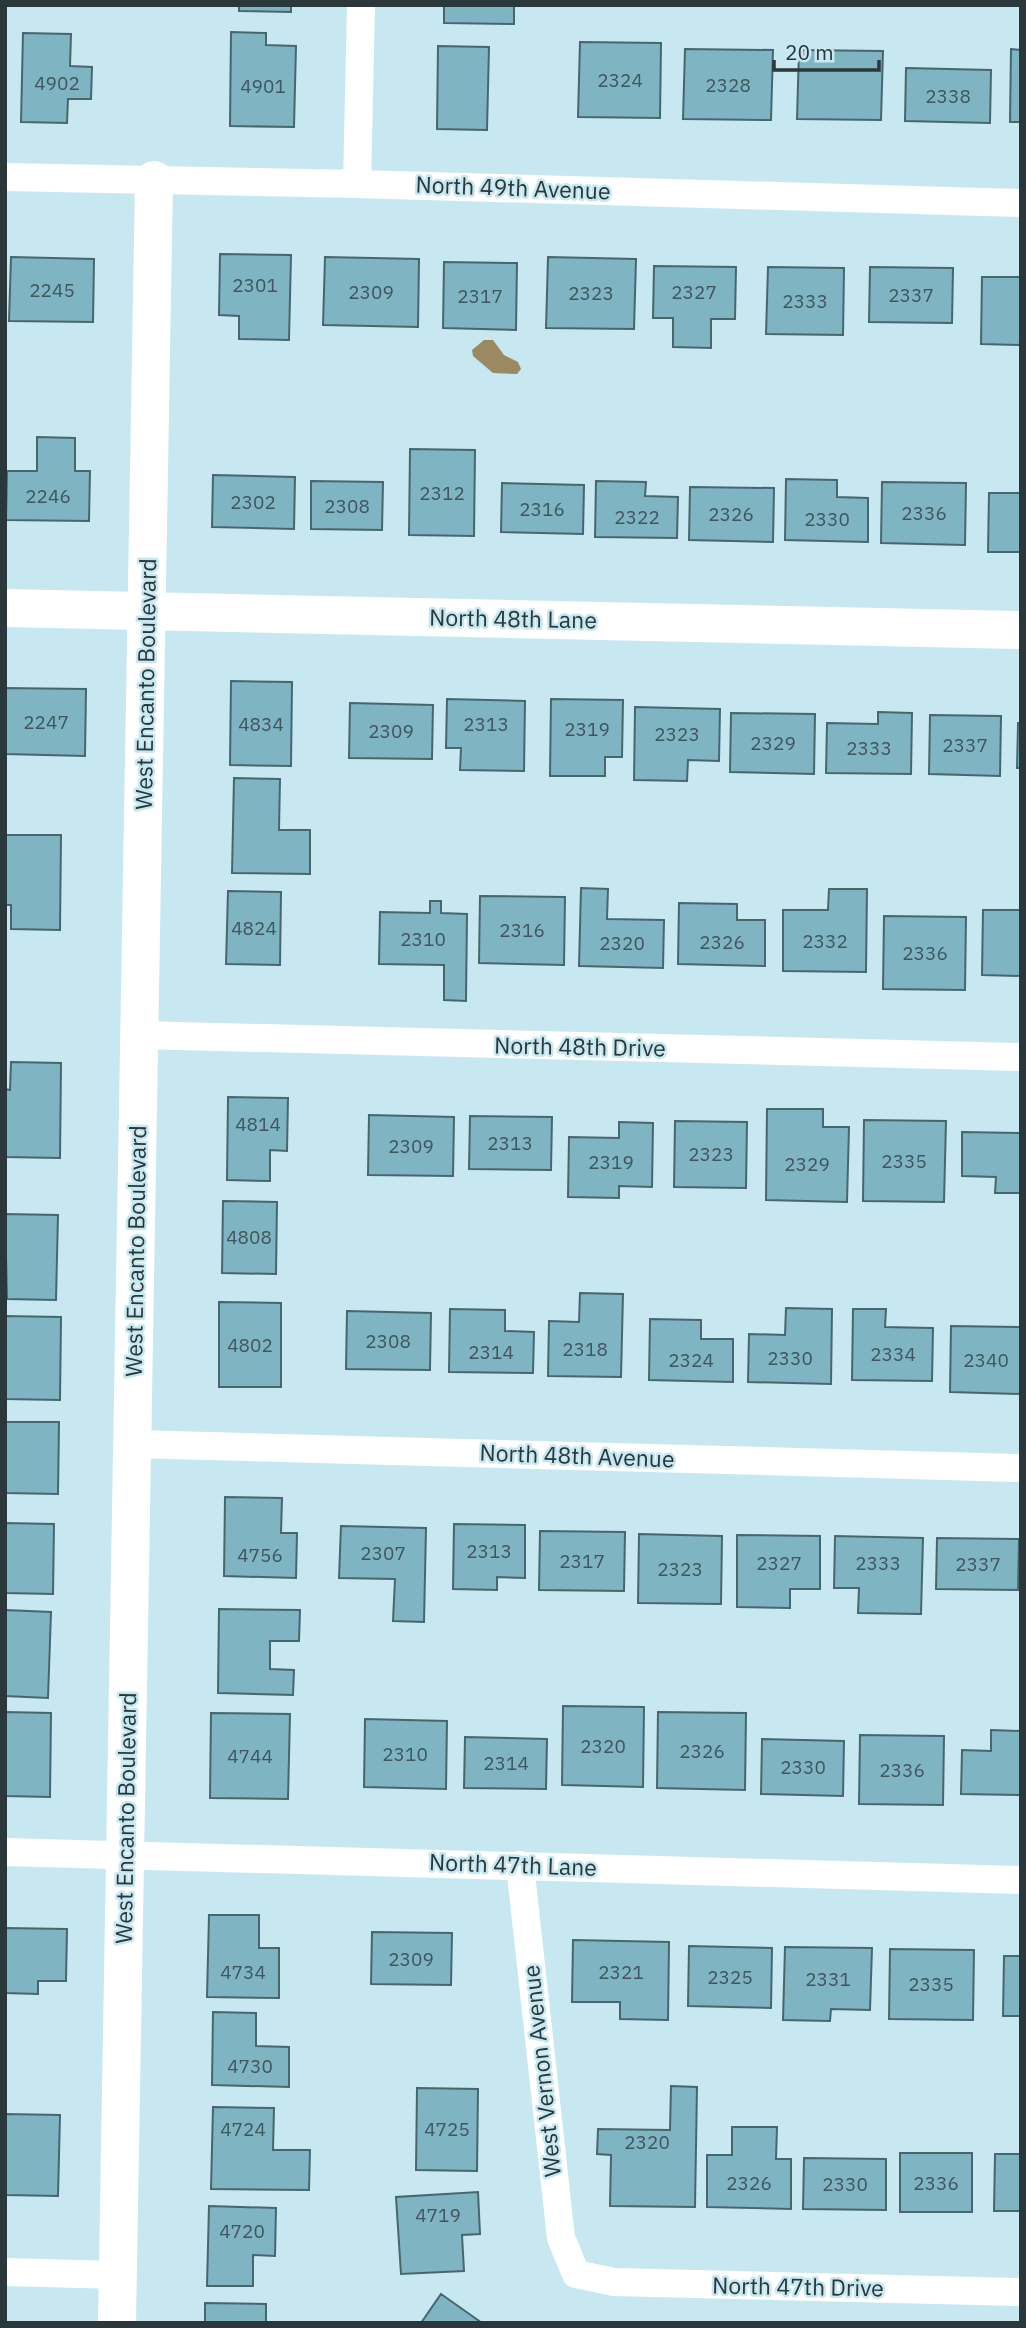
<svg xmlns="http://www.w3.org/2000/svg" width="1026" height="2328" font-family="'IBM Plex Sans',sans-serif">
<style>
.water{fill:#9b8962}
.building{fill:#7fb4c3;stroke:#48666e;stroke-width:2}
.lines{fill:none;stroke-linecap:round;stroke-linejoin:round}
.street{stroke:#fff;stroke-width:28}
.secondary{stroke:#fff;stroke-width:38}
.labels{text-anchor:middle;stroke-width:5;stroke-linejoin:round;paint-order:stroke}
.number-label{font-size:19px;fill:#3f565d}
.street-label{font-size:23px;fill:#2a373b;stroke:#c7e8f1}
</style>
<rect width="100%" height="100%" fill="#c7e8f1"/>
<path class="water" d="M484,340H493L504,355L518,362L521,369L517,374L493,373L473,356L472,350Z"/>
<path class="building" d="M239,5H291V12L239,11Z
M444,5H514V24L444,23Z
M231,32L266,33V45L296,46L294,127L230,126Z
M23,33L71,34L70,66L92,67L91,99H68L67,123L21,122Z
M580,42L661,43L660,118L578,117Z
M438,46L489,47L487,130L437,129Z
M685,49L773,50L771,120L683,119Z
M1011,49L1021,50V122H1010Z
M799,50L883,51L881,120L797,119Z
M906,68L991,70L990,123L905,121Z
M220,254L291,255L289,340L239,339V316L219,315Z
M11,257L94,259L93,322L9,321Z
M325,257L419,259L418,327L323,325Z
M548,257L636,259L634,329L546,328Z
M444,262L517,263L516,330L443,328Z
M654,266L736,267L735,319H711V348L673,347V318H653Z
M768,267L844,268L843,335L766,334Z
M870,267L953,268L952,323L869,322Z
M982,277H1021V345L981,344Z
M37,437L75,438V471H90L89,521L6,520L7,471H37Z
M410,449L475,450L474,536L409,535Z
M213,475L295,477L294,529L212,527Z
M786,479L837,480V497L868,498V542L785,540Z
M311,481L383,482L382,530L311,529Z
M596,481L646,482L645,496L678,497L677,538L595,537Z
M882,482L966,483L965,545L881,543Z
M502,483L584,485L583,534L501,532Z
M690,487L774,488L773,542L689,540Z
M989,493H1021V552H988Z
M231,681L292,682L291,766L230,765Z
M5,688L86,689L85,756L5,754Z
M447,699L525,701L524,771L460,770L461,748H446Z
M551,699L623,700L622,757H605V776H550Z
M350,703L433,705L432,759L349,758Z
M635,707L720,709L719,761L688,760L687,781L634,780Z
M878,712L912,713L911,774L826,773L827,723L878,724Z
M731,713L815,714L814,774L730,772Z
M930,715L1001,716L1000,776L929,774Z
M1018,723H1021V768H1017Z
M234,778L280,779L279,830H310V874L232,873Z
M5,835H61L60,930L11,929V905H5Z
M581,888L608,889L607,919L664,920L663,968L579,966Z
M829,889H867L866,972L783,971V910H828Z
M228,891L281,892L280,965L226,964Z
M480,896L565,897L564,965L479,963Z
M430,901H441V913L467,914L466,1001L444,1000V965L379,964L380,912L430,913Z
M679,903L737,904V920H765V966L678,964Z
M983,910H1021V976L982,975Z
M884,916L966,917L965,990L883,989Z
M11,1062L61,1063L60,1158L5,1157V1089L10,1090Z
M228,1097L288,1098L287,1151L270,1150V1181L227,1180Z
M767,1109H823V1127H849L847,1202L766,1200Z
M369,1115L454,1117L453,1176L368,1175Z
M470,1116L552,1117L551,1170L469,1169Z
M864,1120L946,1121L944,1202L863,1201Z
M675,1121L747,1122L746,1188L674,1187Z
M619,1122L653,1123L652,1187L619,1186V1198L568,1197L569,1137L619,1138Z
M962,1132L1021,1133V1193H995L996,1177L962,1176Z
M223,1201L277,1202L276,1274L222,1273Z
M5,1214L58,1215L56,1300L7,1299Z
M580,1293L623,1294L621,1377L548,1376L549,1321L579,1322Z
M219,1302L281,1303V1387H219Z
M786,1308L832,1309L831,1384L748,1382L749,1334L785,1335Z
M450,1309L505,1310V1331L534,1332L533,1373L449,1372Z
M853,1309H886L885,1327L933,1328L932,1381L852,1380Z
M347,1311L431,1313L430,1370L346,1369Z
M5,1316L61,1317L60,1400L5,1399Z
M650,1319L701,1320V1339H733V1382L649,1380Z
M951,1326L1021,1327V1394L950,1392Z
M5,1422H59L58,1494L5,1493Z
M225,1497L282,1498L281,1533H297L296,1578L224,1576Z
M5,1523L54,1524L53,1594L5,1593Z
M454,1524L525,1525V1578L497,1577V1590L453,1589Z
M341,1526L426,1528L424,1622L393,1621L395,1579L339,1578Z
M540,1531L625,1532L624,1591L539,1590Z
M639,1534L722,1536L721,1604L638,1603Z
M737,1535L820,1536V1589H790V1608L737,1607Z
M835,1536L923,1538L921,1614L858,1613L859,1588H834Z
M937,1538L1019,1539L1018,1590L936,1589Z
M219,1609L300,1610L299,1641H270V1669L294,1670L293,1695L218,1693Z
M5,1610L51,1612L48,1698L5,1696Z
M563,1706L644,1707L643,1787L562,1785Z
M5,1712L51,1713L50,1797L5,1796Z
M658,1712L746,1713L745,1790L657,1788Z
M211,1713L290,1714L288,1799L210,1798Z
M365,1719L447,1721L446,1789L364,1787Z
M991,1730L1021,1731V1795L961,1794L962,1750L991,1751Z
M860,1735L944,1736L943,1805L859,1804Z
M465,1737L547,1739L546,1789L464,1788Z
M762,1739L844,1741L843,1796L761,1794Z
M209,1915H259V1948H279V1998L207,1997Z
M5,1928L67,1929L66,1981H38V1994L5,1993Z
M372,1932L452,1933L451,1985L371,1984Z
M573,1940L669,1942L668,2020L620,2019V2002H572Z
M689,1946L772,1948L771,2008L688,2006Z
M785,1947L872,1948L870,2010L831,2009L830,2021L783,2020Z
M890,1949L974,1950L973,2020L889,2019Z
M1004,1956H1021V2016H1003Z
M213,2012L256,2013V2046L289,2047V2087L212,2085Z
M671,2086L697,2087L695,2207L610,2206L611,2155L597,2154L598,2129L670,2130Z
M417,2088L478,2089L477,2171L416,2170Z
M213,2107L274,2108L273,2150H310L309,2190L211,2189Z
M5,2114L60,2115L58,2196L5,2195Z
M732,2127H777L776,2159H791V2209L707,2207V2155H732Z
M900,2153H972V2212H900Z
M995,2154H1021V2211H994Z
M804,2158L886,2159V2210L803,2209Z
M478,2192L480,2234L462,2235L464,2271L401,2274L396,2197Z
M209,2206L276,2208L275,2256L253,2255V2286H207Z
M441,2294L482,2323H421Z
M205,2303L266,2304V2323H205Z"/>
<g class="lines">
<path class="street" d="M5,177L357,184L1021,203
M357,184L361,5
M139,1035L1021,1057
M133,1444L1021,1468
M5,1852L1021,1880
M520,1865L561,2238L576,2274L614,2282L1021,2292
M5,2272L118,2275"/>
<path class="secondary" d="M5,608L1021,630
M117,2323L154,180"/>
</g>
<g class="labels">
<g class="number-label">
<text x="620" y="87">2324</text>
<text x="57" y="90">4902</text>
<text x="728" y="92">2328</text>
<text x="263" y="93">4901</text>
<text x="948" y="103">2338</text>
<text x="255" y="292">2301</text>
<text x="52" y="297">2245</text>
<text x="371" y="299">2309</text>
<text x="694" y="299">2327</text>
<text x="591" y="300">2323</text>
<text x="911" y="302">2337</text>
<text x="480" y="303">2317</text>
<text x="805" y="308">2333</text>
<text x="442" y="500">2312</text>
<text x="48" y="503">2246</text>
<text x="253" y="509">2302</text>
<text x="347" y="513">2308</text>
<text x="542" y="516">2316</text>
<text x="924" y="520">2336</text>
<text x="731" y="521">2326</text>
<text x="637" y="524">2322</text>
<text x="827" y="526">2330</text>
<text x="46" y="729">2247</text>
<text x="261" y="731">4834</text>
<text x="486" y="731">2313</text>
<text x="587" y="736">2319</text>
<text x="391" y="738">2309</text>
<text x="677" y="741">2323</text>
<text x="773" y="750">2329</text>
<text x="965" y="752">2337</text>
<text x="869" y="755">2333</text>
<text x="254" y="935">4824</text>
<text x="522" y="937">2316</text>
<text x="423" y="946">2310</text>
<text x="825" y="948">2332</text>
<text x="722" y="949">2326</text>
<text x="622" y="950">2320</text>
<text x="925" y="960">2336</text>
<text x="258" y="1131">4814</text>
<text x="510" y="1150">2313</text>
<text x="411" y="1153">2309</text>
<text x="711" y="1161">2323</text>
<text x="904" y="1168">2335</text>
<text x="611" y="1169">2319</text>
<text x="807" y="1171">2329</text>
<text x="249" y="1244">4808</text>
<text x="388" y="1348">2308</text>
<text x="250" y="1352">4802</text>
<text x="585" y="1356">2318</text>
<text x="491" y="1359">2314</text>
<text x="893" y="1361">2334</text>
<text x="790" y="1365">2330</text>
<text x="691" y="1367">2324</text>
<text x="986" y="1367">2340</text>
<text x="489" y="1558">2313</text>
<text x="383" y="1560">2307</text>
<text x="260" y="1562">4756</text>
<text x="582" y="1568">2317</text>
<text x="779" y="1570">2327</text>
<text x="878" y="1570">2333</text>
<text x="978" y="1571">2337</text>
<text x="680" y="1576">2323</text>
<text x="603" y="1753">2320</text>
<text x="702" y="1758">2326</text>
<text x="405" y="1761">2310</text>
<text x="250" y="1763">4744</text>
<text x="506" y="1770">2314</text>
<text x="803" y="1774">2330</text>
<text x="902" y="1777">2336</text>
<text x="411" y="1966">2309</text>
<text x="243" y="1979">4734</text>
<text x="621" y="1979">2321</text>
<text x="730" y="1984">2325</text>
<text x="828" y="1986">2331</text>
<text x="931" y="1991">2335</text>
<text x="250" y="2073">4730</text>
<text x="243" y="2136">4724</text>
<text x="447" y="2136">4725</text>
<text x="647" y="2149">2320</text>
<text x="749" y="2190">2326</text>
<text x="936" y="2190">2336</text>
<text x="845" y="2191">2330</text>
<text x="438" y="2222">4719</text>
<text x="242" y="2238">4720</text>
</g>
<g class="street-label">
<text transform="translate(513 188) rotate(2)" y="8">North 49th Avenue</text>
<text transform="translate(513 619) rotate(1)" y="8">North 48th Lane</text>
<text transform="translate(146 684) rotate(-89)" y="8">West Encanto Boulevard</text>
<text transform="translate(580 1047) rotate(1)" y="8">North 48th Drive</text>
<text transform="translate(136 1251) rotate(-89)" y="8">West Encanto Boulevard</text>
<text transform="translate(577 1456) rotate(2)" y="8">North 48th Avenue</text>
<text transform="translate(126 1818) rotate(-89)" y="8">West Encanto Boulevard</text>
<text transform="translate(513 1865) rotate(2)" y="8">North 47th Lane</text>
<text transform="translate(542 2071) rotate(-96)" y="8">West Vernon Avenue</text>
<text transform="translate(798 2287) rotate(1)" y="8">North 47th Drive</text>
</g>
</g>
<rect width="1026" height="2328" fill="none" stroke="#2a373b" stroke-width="14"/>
<path d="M774 60v10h105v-10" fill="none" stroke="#2a373b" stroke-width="3.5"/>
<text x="785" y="60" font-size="21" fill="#2a373b" stroke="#c7e8f1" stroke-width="5" paint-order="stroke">20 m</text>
</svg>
